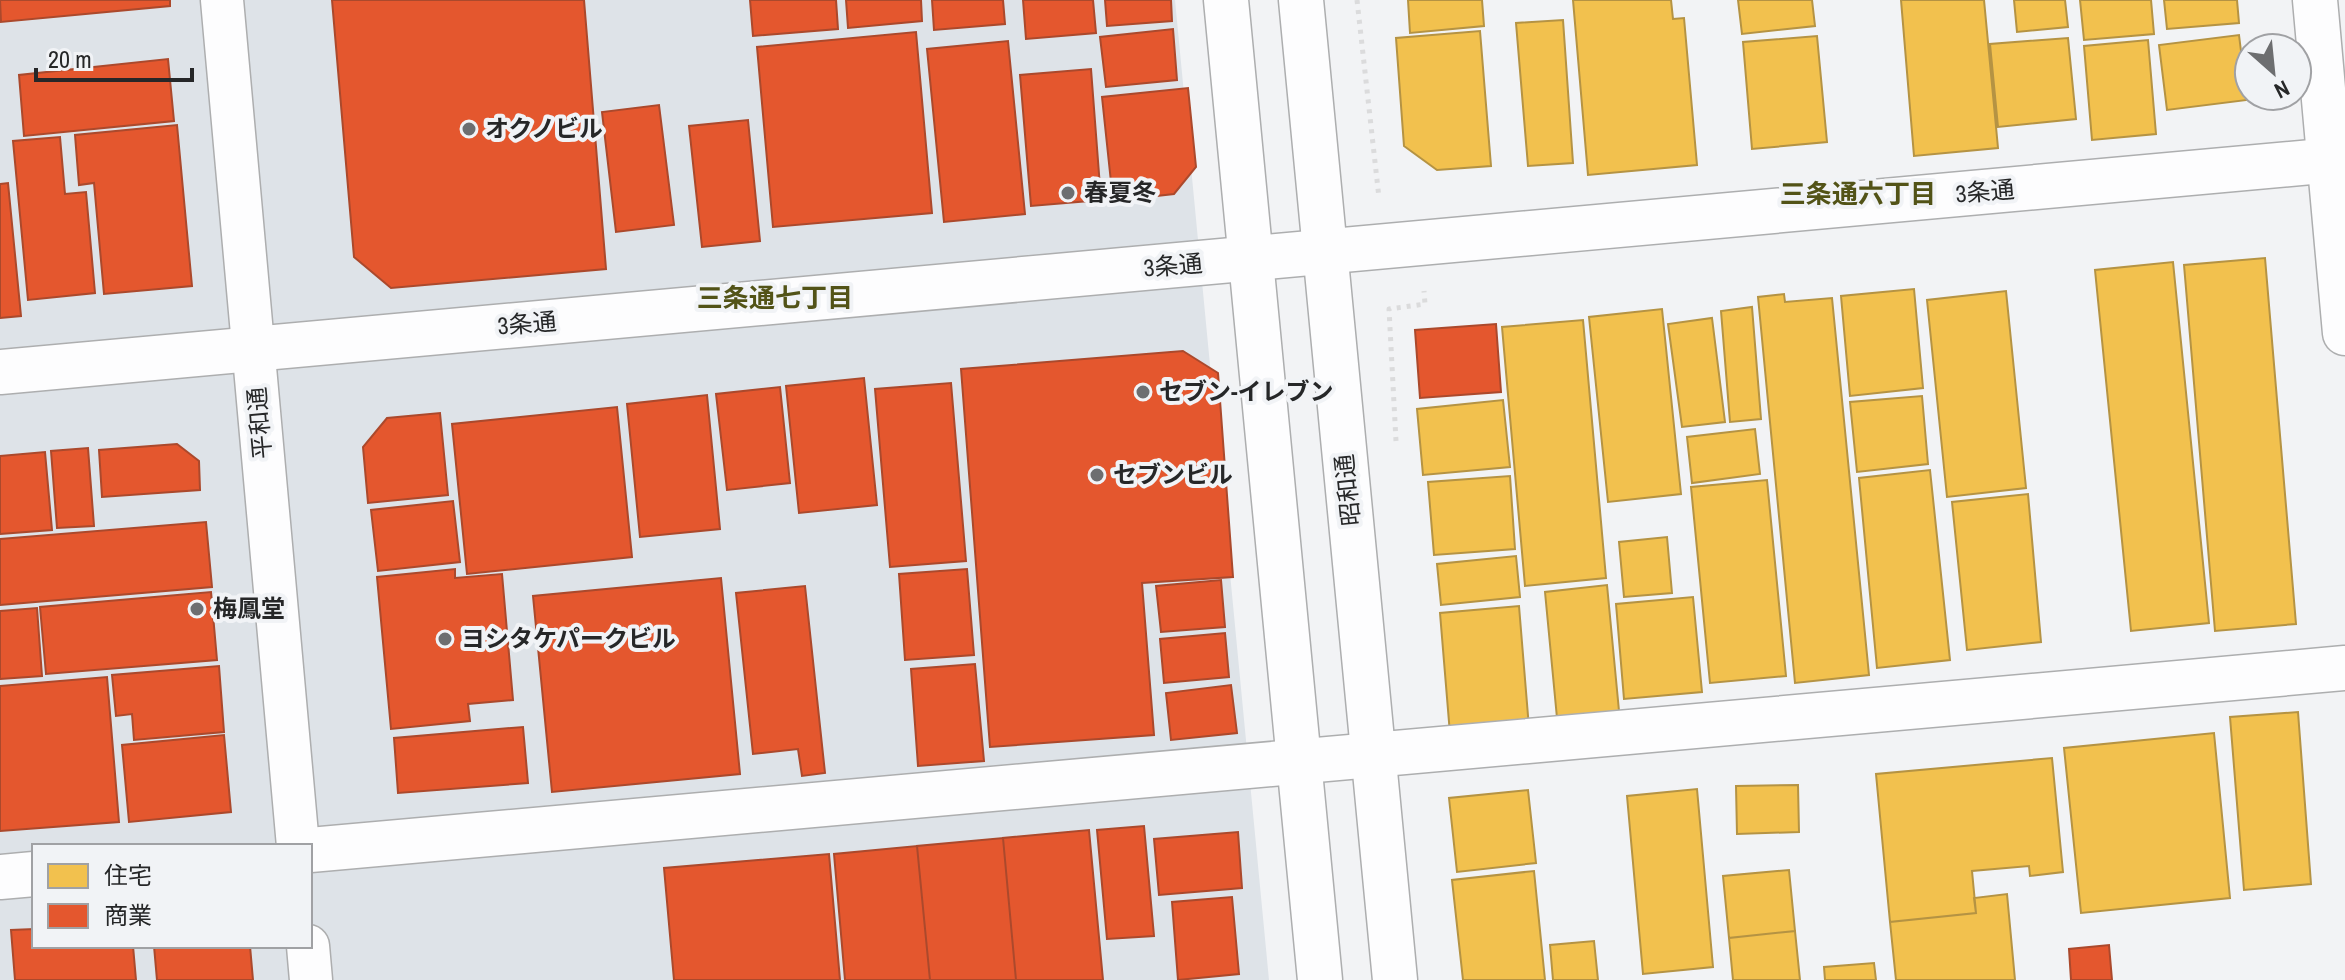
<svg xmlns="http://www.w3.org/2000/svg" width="2345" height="980" font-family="'Archivo Narrow','Noto Sans JP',sans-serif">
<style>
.built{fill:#dee3e8;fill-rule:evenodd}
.homes{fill:#f2c14e;stroke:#b59343;stroke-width:2}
.shops{fill:#e4572e;stroke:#ab492c;stroke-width:2}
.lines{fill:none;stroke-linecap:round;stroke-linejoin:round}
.pedestrian-casing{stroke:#adaeaf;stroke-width:45}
.minor-casing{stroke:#adaeaf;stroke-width:47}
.tertiary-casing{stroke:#adaeaf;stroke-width:47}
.path{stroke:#dbdbdc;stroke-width:5;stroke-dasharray:4 6;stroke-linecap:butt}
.pedestrian{stroke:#fdfdfe;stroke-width:42}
.minor{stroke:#fdfdfe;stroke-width:44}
.tertiary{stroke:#fdfdfe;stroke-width:44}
.poi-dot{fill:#6d6e70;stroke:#f1f3f6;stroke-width:3}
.labels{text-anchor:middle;stroke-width:8;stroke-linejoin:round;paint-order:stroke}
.poi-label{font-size:24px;font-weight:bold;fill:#262728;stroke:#f1f3f6;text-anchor:start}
.street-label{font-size:24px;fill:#262728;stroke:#f1f3f6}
.neighbourhood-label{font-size:26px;font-weight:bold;fill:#525317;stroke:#f1f3f6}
</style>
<rect width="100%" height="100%" fill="#f2f3f5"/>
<path class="built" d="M0,0H1175L1269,980H0ZM34,846H310V946H34Z"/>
<path class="homes" d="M1408,0H1482L1484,26L1410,33Z
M1573,0H1671L1673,19L1684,18L1697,165L1588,175Z
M1738,0H1812L1815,26L1742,34Z
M1901,0H1984L1998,148L1914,156Z
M2014,0H2065L2068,27L2017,32Z
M2080,0H2151L2154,34L2084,40Z
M2164,0H2237L2239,23L2167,29Z
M1563,20L1573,163L1528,166L1516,23Z
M1480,31L1491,166L1437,170L1404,146L1396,38Z
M2239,35L2247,100L2167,110L2159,45Z
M1817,36L1827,142L1752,149L1743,42Z
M2068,38L2076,119L1998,127L1990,44Z
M2148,40L2156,134L2092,140L2084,46Z
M2265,258L2296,624L2215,631L2184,265Z
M2173,262L2209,623L2131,631L2095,270Z
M1914,289L1923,388L1850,396L1841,296Z
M2006,291L2026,488L1947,497L1927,300Z
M1784,294L1785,302L1832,298L1869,675L1795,683L1758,297Z
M1752,307L1761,419L1730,422L1721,311Z
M1662,309L1681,494L1608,502L1589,317Z
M1712,318L1725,422L1682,427L1668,324Z
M1583,320L1606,578L1525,586L1502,327Z
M1922,396L1928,464L1857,472L1850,402Z
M1503,400L1510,467L1423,475L1417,409Z
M1755,429L1760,474L1692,483L1687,437Z
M1930,470L1950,660L1877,668L1859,478Z
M1510,476L1515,549L1434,555L1428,482Z
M1767,480L1786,676L1710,683L1691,487Z
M2028,494L2041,642L1967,650L1952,502Z
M1667,537L1672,593L1624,597L1619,542Z
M1516,556L1520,597L1441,605L1437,564Z
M1607,585L1619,711L1557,718L1545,592Z
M1693,597L1702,692L1624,699L1616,604Z
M1519,606L1529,728L1450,734L1440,613Z
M2298,712L2311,884L2244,890L2230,717Z
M2214,733L2230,898L2081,913L2064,748Z
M2052,758L2063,872L2030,876L2029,866L1972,871L1976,913L1890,922L1876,774Z
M1798,785L1799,832L1737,834L1736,786Z
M1697,789L1713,967L1643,974L1627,796Z
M1528,790L1536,863L1457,872L1449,798Z
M1789,870L1795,931L1729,938L1723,876Z
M1534,871L1545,980H1463L1452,880Z
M2007,894L2015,980H1896L1890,922L1976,913L1974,898Z
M1795,931L1800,980H1733L1729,938Z
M1594,941L1598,980H1553L1550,945Z
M1874,963L1876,980H1825L1824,967Z"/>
<path class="shops" d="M0,0H170V6L1,22Z
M332,0H584L606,269L391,288L354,257Z
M750,0H836L838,29L753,36Z
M846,0H921L922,21L848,28Z
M932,0H1003L1005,24L934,30Z
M1023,0H1093L1096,33L1026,39Z
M1105,0H1171L1172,21L1107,26Z
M1173,29L1177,80L1106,87L1100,37Z
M916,32L932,213L773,227L757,47Z
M1008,41L1025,214L944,222L927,49Z
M168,59L174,121L24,136L19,75Z
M1091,69L1101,200L1031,206L1020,75Z
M1188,88L1196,167L1174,194L1113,201L1102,97Z
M659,105L674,225L616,232L602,112Z
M748,120L760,241L702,247L689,126Z
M177,125L192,286L104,294L94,183L79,185L75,135Z
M60,137L65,194L86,192L95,293L28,300L13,141Z
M8,183L21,316L0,318V184Z
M1496,324L1501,392L1420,398L1415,330Z
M1183,351L1218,373L1233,577L1142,583L1154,735L990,747L961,369Z
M864,378L877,505L799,513L786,386Z
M951,383L966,561L890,567L875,389Z
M780,387L790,483L727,490L716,394Z
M707,395L720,529L640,537L627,404Z
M617,407L632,557L467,574L452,424Z
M440,413L448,495L368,503L363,447L387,418Z
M177,444L199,461L200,490L102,497L99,450Z
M88,448L94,526L57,528L51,451Z
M45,452L52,530L0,534V456Z
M453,501L460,562L378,571L371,510Z
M206,522L212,587L0,605V539Z
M455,569V578L502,574L513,700L468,704L470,721L391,729L377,577Z
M967,569L974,655L905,660L899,574Z
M721,578L740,774L552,792L533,596Z
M1221,580L1225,627L1161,632L1156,586Z
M805,586L825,773L802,776L798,749L753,754L736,593Z
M211,592L217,660L46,674L40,607Z
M37,608L42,676L0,679V611Z
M1225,633L1229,677L1164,683L1160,639Z
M975,664L984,761L918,766L911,669Z
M219,666L224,732L134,740L132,714L116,716L112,675Z
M107,677L119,822L0,831V686Z
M1231,685L1237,733L1171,740L1166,693Z
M523,727L528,783L398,793L394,738Z
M224,735L231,812L129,822L122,745Z
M1144,826L1154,936L1107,939L1097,830Z
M1089,830L1103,980H1016L1003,838Z
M1238,832L1242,888L1159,895L1154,839Z
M1003,838L1016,980H930L917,846Z
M917,846L930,980H845L834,854Z
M829,854L840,980H674L664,868Z
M1232,897L1239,974L1178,980L1172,902Z
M34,929V946H133L136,980H15L11,930Z
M2109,945L2112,980H2071L2069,949Z
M154,946H250L253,980H157Z"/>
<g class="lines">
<g class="pedestrian-casing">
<path id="pedestrian" d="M222,0L298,846
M308,946L311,980"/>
</g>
<g class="minor-casing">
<path id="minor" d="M0,372L2345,159
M310,850L2345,668
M0,877L34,874"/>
</g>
<g class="tertiary-casing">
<path id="tertiary" d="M1226,0L1320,980
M1301,0L1395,980
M2315,0L2345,333"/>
</g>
<path class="path" d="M1357,0L1379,198
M1396,441L1389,309L1425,304L1424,291"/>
<use href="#pedestrian" class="pedestrian"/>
<use href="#minor" class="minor"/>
<use href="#tertiary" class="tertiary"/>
</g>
<g class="poi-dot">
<circle cx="469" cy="129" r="8"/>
<circle cx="1068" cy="193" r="8"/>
<circle cx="1143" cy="392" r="8"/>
<circle cx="1097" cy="475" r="8"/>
<circle cx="197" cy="609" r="8"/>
<circle cx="445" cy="639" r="8"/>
</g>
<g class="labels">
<g class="poi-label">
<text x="485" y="137">オクノビル</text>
<text x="1084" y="201">春夏冬</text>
<text x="1159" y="400">セブン-イレブン</text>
<text x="1113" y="483">セブンビル</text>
<text x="213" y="617">梅鳳堂</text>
<text x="461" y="647">ヨシタケパークビル</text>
</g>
<g class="street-label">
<text transform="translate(1985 192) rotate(-5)" y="8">3条通</text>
<text transform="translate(1173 266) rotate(-5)" y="8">3条通</text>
<text transform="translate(527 324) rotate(-5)" y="8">3条通</text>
<text transform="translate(260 423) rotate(-95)" y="8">平和通</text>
<text transform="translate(1348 490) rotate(-96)" y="8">昭和通</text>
</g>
<g class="neighbourhood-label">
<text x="1858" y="203">三条通六丁目</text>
<text x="775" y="307">三条通七丁目</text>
</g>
</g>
<rect x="32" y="844" width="280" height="104" fill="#f1f3f6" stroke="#a0a1a4" stroke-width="2"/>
<rect x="48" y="864" width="40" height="24" fill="#f2c14e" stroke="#a0a1a4" stroke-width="2"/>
<text x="104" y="884" font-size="24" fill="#262728">住宅</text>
<rect x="48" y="904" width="40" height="24" fill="#e4572e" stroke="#a0a1a4" stroke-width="2"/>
<text x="104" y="924" font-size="24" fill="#262728">商業</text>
<g transform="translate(2273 72) rotate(153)"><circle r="38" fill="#f1f3f6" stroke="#a0a1a4" stroke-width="2"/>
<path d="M0-6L14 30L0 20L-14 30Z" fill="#6d6e70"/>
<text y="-12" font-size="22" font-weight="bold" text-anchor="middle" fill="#262728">N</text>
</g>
<path d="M36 68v12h156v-12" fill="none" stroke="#262728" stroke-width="4"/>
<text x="48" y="68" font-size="24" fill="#262728" stroke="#f1f3f6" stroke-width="6" paint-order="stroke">20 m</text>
</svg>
